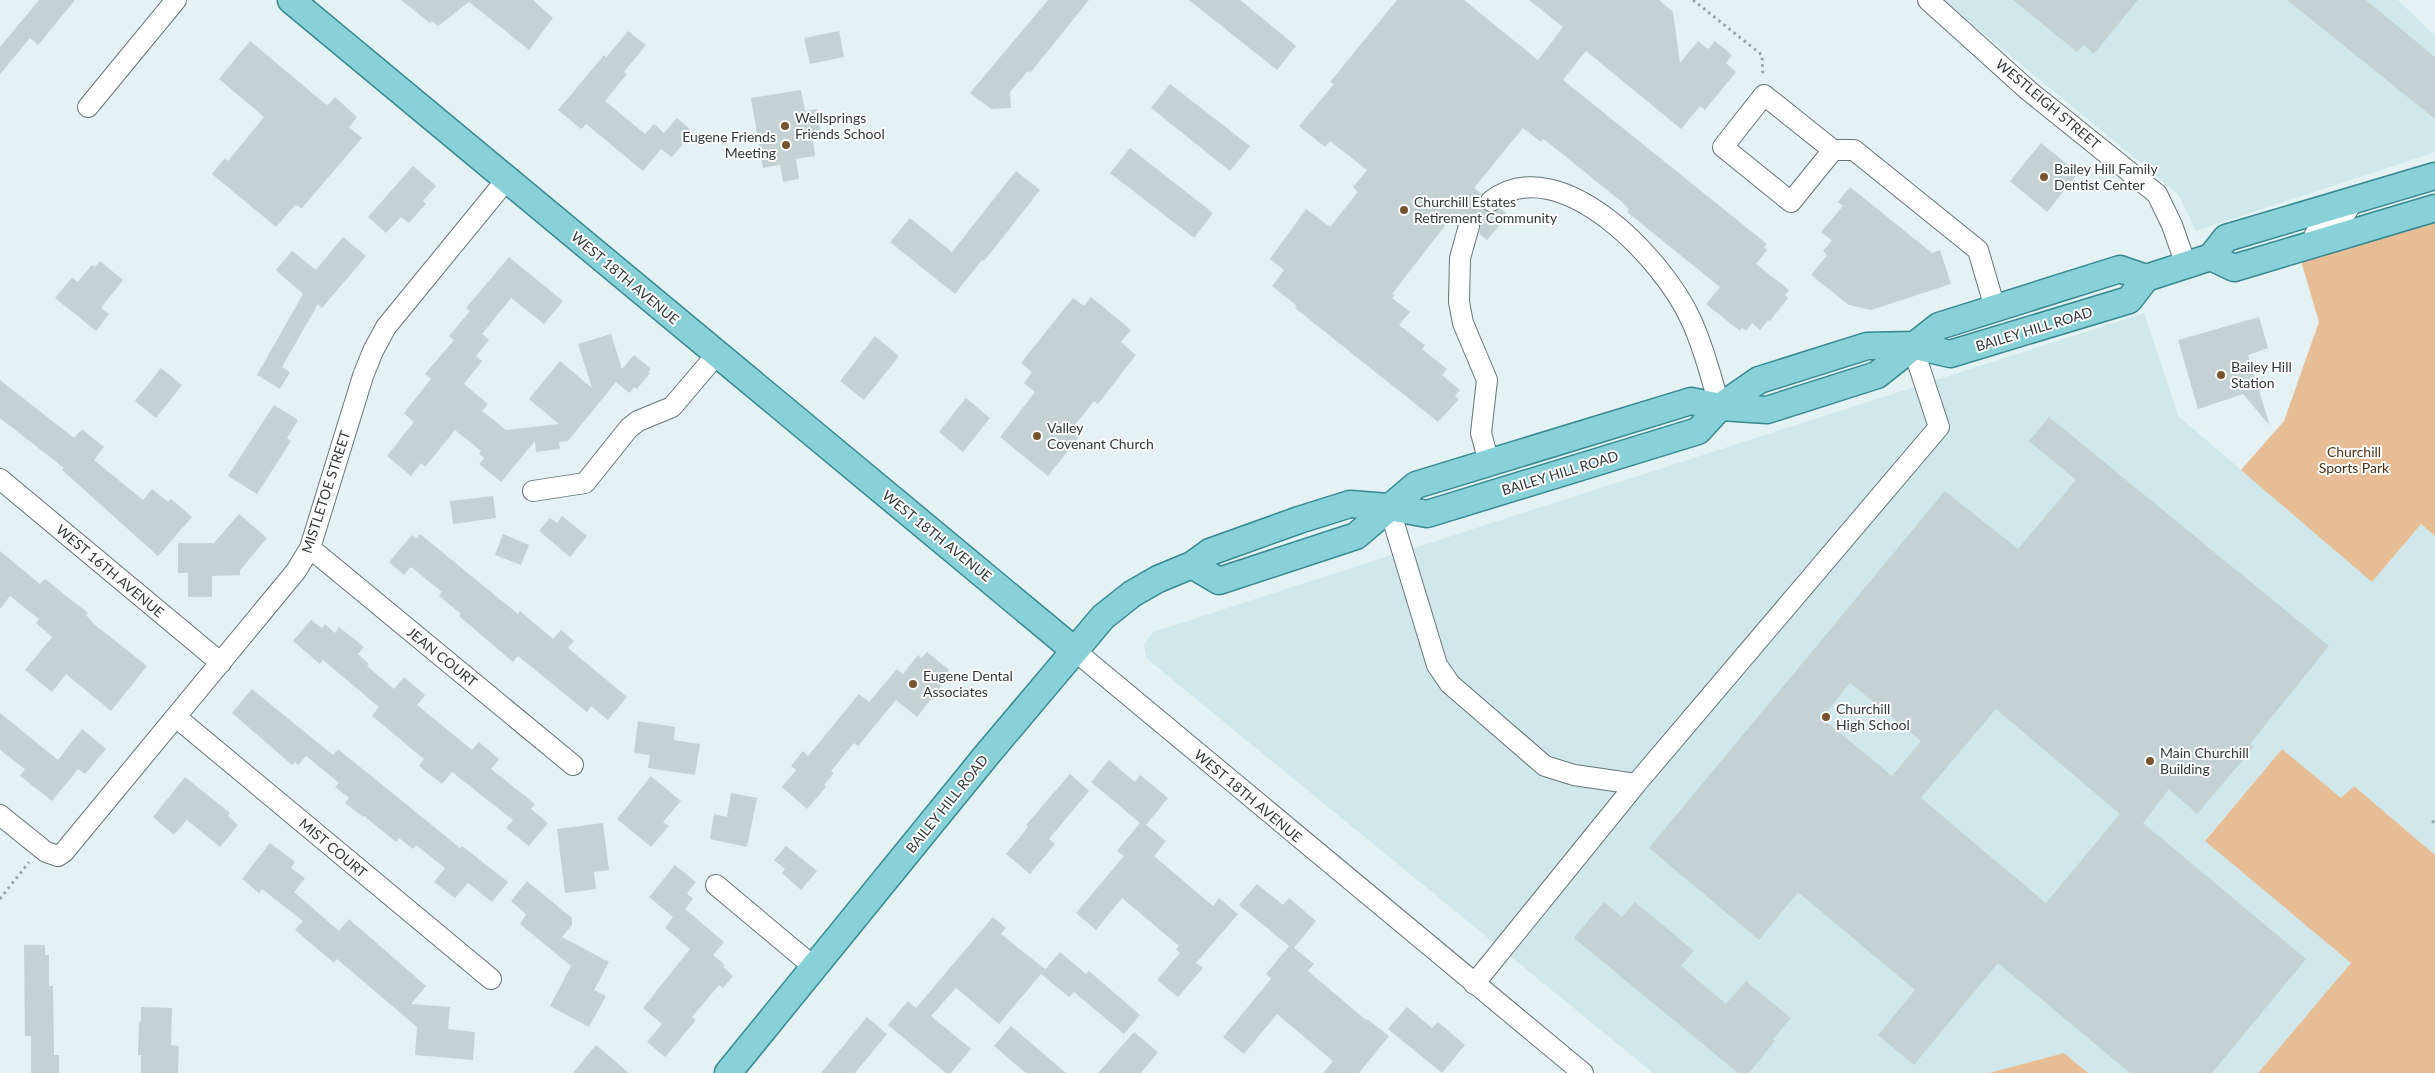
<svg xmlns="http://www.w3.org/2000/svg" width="2435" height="1073" font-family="Lato,sans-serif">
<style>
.built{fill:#d0e8eb}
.green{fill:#e7bd96}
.building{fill:#c4d2d4;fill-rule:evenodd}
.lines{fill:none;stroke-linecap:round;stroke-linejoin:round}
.minor-tunnel{stroke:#c1cdcf;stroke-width:20;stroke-dasharray:20 10;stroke-linecap:butt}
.minor-casing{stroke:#687577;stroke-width:22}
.major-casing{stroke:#368891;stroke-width:29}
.path{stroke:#9aa4a5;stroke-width:3;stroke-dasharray:2.5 4;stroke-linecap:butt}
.minor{stroke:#fff;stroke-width:20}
.major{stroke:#88d1d9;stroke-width:26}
.poi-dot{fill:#78542e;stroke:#fff;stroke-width:2}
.labels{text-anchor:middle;stroke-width:4;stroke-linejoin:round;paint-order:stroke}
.street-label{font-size:14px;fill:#333839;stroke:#fff}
.poi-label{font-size:14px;fill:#333839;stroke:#fff;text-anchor:start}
.park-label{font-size:14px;fill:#4f3212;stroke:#fff}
</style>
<rect width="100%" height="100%" fill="#e4f2f4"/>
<path class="built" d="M1943,0H2398L2435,36V152L2196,231L2180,197L2176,192Z
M2144,313L2178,416L2372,581L2421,524L2435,536V680L2433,683L2435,684V855L2354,786L2341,799L2282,749L2205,840L2351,963L2258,1073H2088L2064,1053L1989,1073H1653L1146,658L1144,645L1153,632Z"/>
<path class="green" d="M2435,223V536L2421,524L2372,582L2241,470L2284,421L2319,322L2301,261Z
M2282,749L2341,798L2354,786L2435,855V1073H2258L2351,963L2205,841Z
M2064,1053L2088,1073H1989Z"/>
<path class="building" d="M39,0H75L38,45L30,38L0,74V47Z
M401,0H533L553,18L529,50L469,2L438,26L432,21L430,23Z
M1048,0H1089L1030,73L1028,71L1010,92L1011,108L991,109L970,93Z
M1189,0H1240L1296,46L1277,70Z
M1397,0H1464L1538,60L1563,27L1529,0H1659L1673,12L1680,63L1698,41L1708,49L1715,41L1732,55L1726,63L1736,72L1705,110L1700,106L1681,129L1586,51L1563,80L1767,244L1764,247L1767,250L1756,264L1789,290L1785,295L1788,298L1770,321L1768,320L1760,330L1752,323L1746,331L1742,328L1740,331L1706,304L1720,287L1627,212L1629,209L1622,202L1550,144L1543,139L1541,142L1523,128L1474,188L1482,194L1479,200L1484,210L1490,213L1501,209L1508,215L1487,240L1479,234L1481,224L1477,217L1467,214L1460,219L1454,214L1392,294L1395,295L1392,298L1410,312L1399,325L1425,345L1422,349L1447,369L1442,375L1460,390L1455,396L1459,399L1438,422L1295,308L1297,306L1272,286L1284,270L1270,259L1306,209L1330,227L1358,192L1353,187L1367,170L1330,141L1325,147L1299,126L1334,84L1330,82Z
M2013,0H2138L2094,54L2084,45L2077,52Z
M2287,0H2366L2435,57V119Z
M628,31L646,45L624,72L627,74L605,101L645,134L654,124L664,133L677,118L693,132L672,157L661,149L643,171L586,124L581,129L558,110L604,55L606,58Z
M839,31L844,57L810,64L804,38Z
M250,41L324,103L328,105L335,97L357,117L349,127L362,138L302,208L295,205L276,227L212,174L225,158L228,161L264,117L219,79Z
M1170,84L1250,146L1230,171L1151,108Z
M801,90L805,111L817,109L821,134L812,135L815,156L796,159L799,179L783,182L780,165L763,168L751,98Z
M2041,143L2078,173L2047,212L2010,181Z
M1130,148L1213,213L1194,238L1110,173Z
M413,166L436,186L423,201L426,204L409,223L401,217L386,233L368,217Z
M1016,171L1040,190L984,261L982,260L955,294L890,242L910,218L952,252Z
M1850,187L1932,253L1940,250L1951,284L1871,310L1849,305L1811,275L1827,255L1823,251L1832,240L1821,232L1843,206L1838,202Z
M343,237L366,256L322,308L318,304L282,367L290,372L280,389L257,375L303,294L276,270L292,251L316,270Z
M509,257L563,301L544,324L511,298L482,334L489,340L476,356L482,361L464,384L488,404L482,411L506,430L559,424L529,399L560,361L592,388L578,344L611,334L622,369L634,355L651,369L648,372L650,373L637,389L634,387L629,393L616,382L568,441L559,442L560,449L536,452L535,441L501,482L479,464L484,458L479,454L481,451L455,430L425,467L421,463L411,476L387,456L414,422L404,413L431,379L425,374L454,340L449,336L470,311L466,308Z
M100,261L123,280L101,308L109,314L96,331L55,298L72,278L78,282L92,265L95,267Z
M1091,297L1131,330L1121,342L1136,355L1098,404L1094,401L1074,426L1082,433L1048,476L1000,437L1035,392L1024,383L1032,372L1021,363L1073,298L1084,306Z
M2259,317L2268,348L2248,355L2270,426L2243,394L2198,409L2178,340Z
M875,336L899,356L864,400L840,381Z
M161,368L182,385L156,418L135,401Z
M0,380L74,438L82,429L104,447L94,460L143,500L152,489L168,502L171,499L192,517L158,556L62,470L64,468L0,418Z
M966,398L990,418L963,452L939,432Z
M274,405L298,420L287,438L291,441L257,494L228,476Z
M2049,417L2329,646L2250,744L2254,747L2197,814L2169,789L2143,823L2306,959L2212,1073H2130L1998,963L1914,1065L1878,1035L1915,990L1798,892L1759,940L1649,848L1945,491L2018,549L2076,480L2029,441ZM1850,683L1921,741L1892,776L1822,718ZM1996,709L2120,814L2046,903L1921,798Z
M493,496L496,518L453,524L450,501Z
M239,514L267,538L240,570V575L212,576V597H188V573H178V543H214Z
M562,516L587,536L570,557L539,531L550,518L557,523Z
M420,534L518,614L520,611L553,639L561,630L574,641L568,648L627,697L608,720L591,706L587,712L518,656L513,662L459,616L461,614L439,596L442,592L411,567L404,575L389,562L412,535L416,539Z
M503,534L529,545L521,565L495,555Z
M0,551L40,584L45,579L88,613L86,615L94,624L147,666L111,711L66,674L52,692L25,670L52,637L36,623L39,619L10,596L0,609Z
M311,620L322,628L325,624L335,633L339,627L364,647L358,654L369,664L367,666L394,689L404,677L425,695L417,705L472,750L479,742L499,759L491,769L535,804L531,809L548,823L529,846L506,828L513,820L452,772L442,784L419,766L424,759L372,716L379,707L323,660L320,664L293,641Z
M927,652L949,670L943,678L946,680L917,717L896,700L858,746L854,743L831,771L834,773L824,785L826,787L807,809L782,787L796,770L791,766L803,751L808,756L859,694L869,702L897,669L903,674L918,655L921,658Z
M252,689L333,755L338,749L460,848L462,846L508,882L492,902L468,883L455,898L434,882L445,868L416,845L413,849L399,838L396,842L364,816L363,817L345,803L349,798L335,787L339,783L306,756L298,765L295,762L292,765L232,713Z
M0,713L58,760L82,729L106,749L85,774L78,769L52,801L20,776L25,769L0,750Z
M638,721L675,727L674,740L700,744L695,775L648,768L650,755L634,753Z
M1109,760L1135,782L1140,775L1168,798L1146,825L1166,841L1154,856L1213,906L1219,898L1238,914L1196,963L1203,968L1178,997L1157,980L1180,953L1176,949L1179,946L1122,898L1096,930L1076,913L1124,856L1117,851L1140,823L1091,782Z
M1070,774L1089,791L1049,839L1055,844L1030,874L1006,854L1028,827L1026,825Z
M651,776L681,801L663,822L669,826L651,847L617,819Z
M185,777L230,813L228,816L238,825L220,847L187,820L174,835L153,817Z
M731,793L757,798L747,847L710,839L714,814L727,817Z
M603,823L609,870L594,872L596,889L565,893L557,829Z
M270,843L295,862L291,868L305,878L294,892L339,931L349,919L426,986L411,1004L450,1007L448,1029L475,1032L473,1060L415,1055L417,1027L337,959L334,963L295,930L303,921L262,889L259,893L242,879Z
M786,846L817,871L801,890L782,873L785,869L774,860Z
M675,865L696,882L687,893L693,899L685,909L724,942L713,955L725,965L723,967L733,976L723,988L719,985L692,1017L696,1020L665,1057L647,1042L662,1024L643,1008L690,949L665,928L673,917L649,897Z
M527,881L572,918V925L562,937L609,962L594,990L606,996L589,1027L550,1006L571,966L520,924L526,914L511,901Z
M1257,884L1283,905L1289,898L1316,921L1294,948L1314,964L1308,971L1366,1020L1367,1019L1389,1036L1359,1073H1323L1333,1061L1277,1014L1244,1054L1223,1037L1271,979L1266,974L1289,946L1239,905Z
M1604,902L1622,917L1635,902L1694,951L1681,966L1726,1004L1746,981L1791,1018L1773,1039L1775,1041L1749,1073H1738L1574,938Z
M993,917L1006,928L1001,934L1045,969L999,1024L956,988L931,1016L971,1049L951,1073H946L888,1025L908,1001L916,1008Z
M24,945H45V955H49V986H53L54,1055H59V1073H31V1036H25Z
M1060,952L1086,974L1089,971L1140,1015L1124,1034L1074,992L1069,997L1041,974Z
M141,1007L172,1008L171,1045L179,1046L178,1073H141V1055H138L139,1022L141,1021Z
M1407,1007L1432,1028L1438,1022L1465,1045L1442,1073L1388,1029Z
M867,1017L887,1034L855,1073H821Z
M1011,1026L1066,1073H1026L994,1046Z
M1134,1032L1158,1052L1141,1073H1098Z
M596,1045L629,1073H573Z"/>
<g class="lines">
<path class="minor-tunnel" d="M1469,226L1475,216L1491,201"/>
<g class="minor-casing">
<path id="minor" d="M1928,0L2029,91L2157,194L2172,225L2186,265
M88,107L176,0
M1833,150L1791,202L1723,147L1764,95L1833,150H1854L1978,250L1995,308
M1491,201C1560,148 1665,261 1691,320C1704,347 1711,378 1720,407
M1469,226L1460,258L1459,302L1463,323L1487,380L1481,433L1489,463
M2315,234C2338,226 2341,222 2353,201
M0,479L221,663
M533,491L585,483L629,428L638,421L672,407L717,354
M1389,507L1437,665L1450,684L1545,766L1574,775L1636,784
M310,548L573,765
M1074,650L1583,1073
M176,717L491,979
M0,815L46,852L58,856L64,852L296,571L310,548L363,376L373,351L386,327L507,179
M716,885L814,967
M1474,984L1636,784L1939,427L1912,345"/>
</g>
<g class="major-casing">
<path id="major" d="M291,0L1074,650
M2211,257L2234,268L2435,208
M1192,565L1219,581L1356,536L1416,485L1691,401L1720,407L1767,410L1877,375L1939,326L2120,269L2146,278
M728,1073L985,757L1103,617L1132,594L1158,579L1192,565L1210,552L1299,520L1350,504L1389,507L1427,514L1698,431L1720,407L1759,380L1867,346L1912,345L1950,354L2129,300L2146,278L2211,257L2226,238L2435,176"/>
</g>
<path class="path" d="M1693,0L1762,55L1763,77
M2432,821L2435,823
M0,899L29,862"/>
<use href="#minor" class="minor"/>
<use href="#major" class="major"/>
</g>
<g class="poi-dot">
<circle cx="785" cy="126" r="5"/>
<circle cx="786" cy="145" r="5"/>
<circle cx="2044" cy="177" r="5"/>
<circle cx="1404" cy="210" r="5"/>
<circle cx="2221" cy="375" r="5"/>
<circle cx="1037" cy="436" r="5"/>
<circle cx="913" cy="684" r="5"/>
<circle cx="1826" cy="717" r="5"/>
<circle cx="2150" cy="761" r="5"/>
</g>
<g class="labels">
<g class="street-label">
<text transform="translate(2048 104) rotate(40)" y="5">WESTLEIGH STREET</text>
<text transform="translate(625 278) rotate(40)" y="5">WEST 18TH AVENUE</text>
<text transform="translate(2034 329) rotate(-17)" y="5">BAILEY HILL ROAD</text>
<text transform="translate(1560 473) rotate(-17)" y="5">BAILEY HILL ROAD</text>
<text transform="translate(326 492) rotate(-72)" y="5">MISTLETOE STREET</text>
<text transform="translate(937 536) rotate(39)" y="5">WEST 18TH AVENUE</text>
<text transform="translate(110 571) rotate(40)" y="5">WEST 16TH AVENUE</text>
<text transform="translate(442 657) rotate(39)" y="5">JEAN COURT</text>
<text transform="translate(1248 796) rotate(40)" y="5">WEST 18TH AVENUE</text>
<text transform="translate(947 804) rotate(-51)" y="5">BAILEY HILL ROAD</text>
<text transform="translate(333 848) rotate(40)" y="5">MIST COURT</text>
</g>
<g class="poi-label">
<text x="795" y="123">Wellsprings<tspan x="795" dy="16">Friends School</tspan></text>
<text x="776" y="142" text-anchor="end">Eugene Friends<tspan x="776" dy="16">Meeting</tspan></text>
<text x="2054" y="174">Bailey Hill Family<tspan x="2054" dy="16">Dentist Center</tspan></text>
<text x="1414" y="207">Churchill Estates<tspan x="1414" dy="16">Retirement Community</tspan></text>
<text x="2231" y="372">Bailey Hill<tspan x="2231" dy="16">Station</tspan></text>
<text x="1047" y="433">Valley<tspan x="1047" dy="16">Covenant Church</tspan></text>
<text x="923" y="681">Eugene Dental<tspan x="923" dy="16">Associates</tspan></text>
<text x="1836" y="714">Churchill<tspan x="1836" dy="16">High School</tspan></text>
<text x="2160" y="758">Main Churchill<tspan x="2160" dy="16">Building</tspan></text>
</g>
<g class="park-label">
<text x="2354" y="457">Churchill<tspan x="2354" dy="16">Sports Park</tspan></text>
</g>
</g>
</svg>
